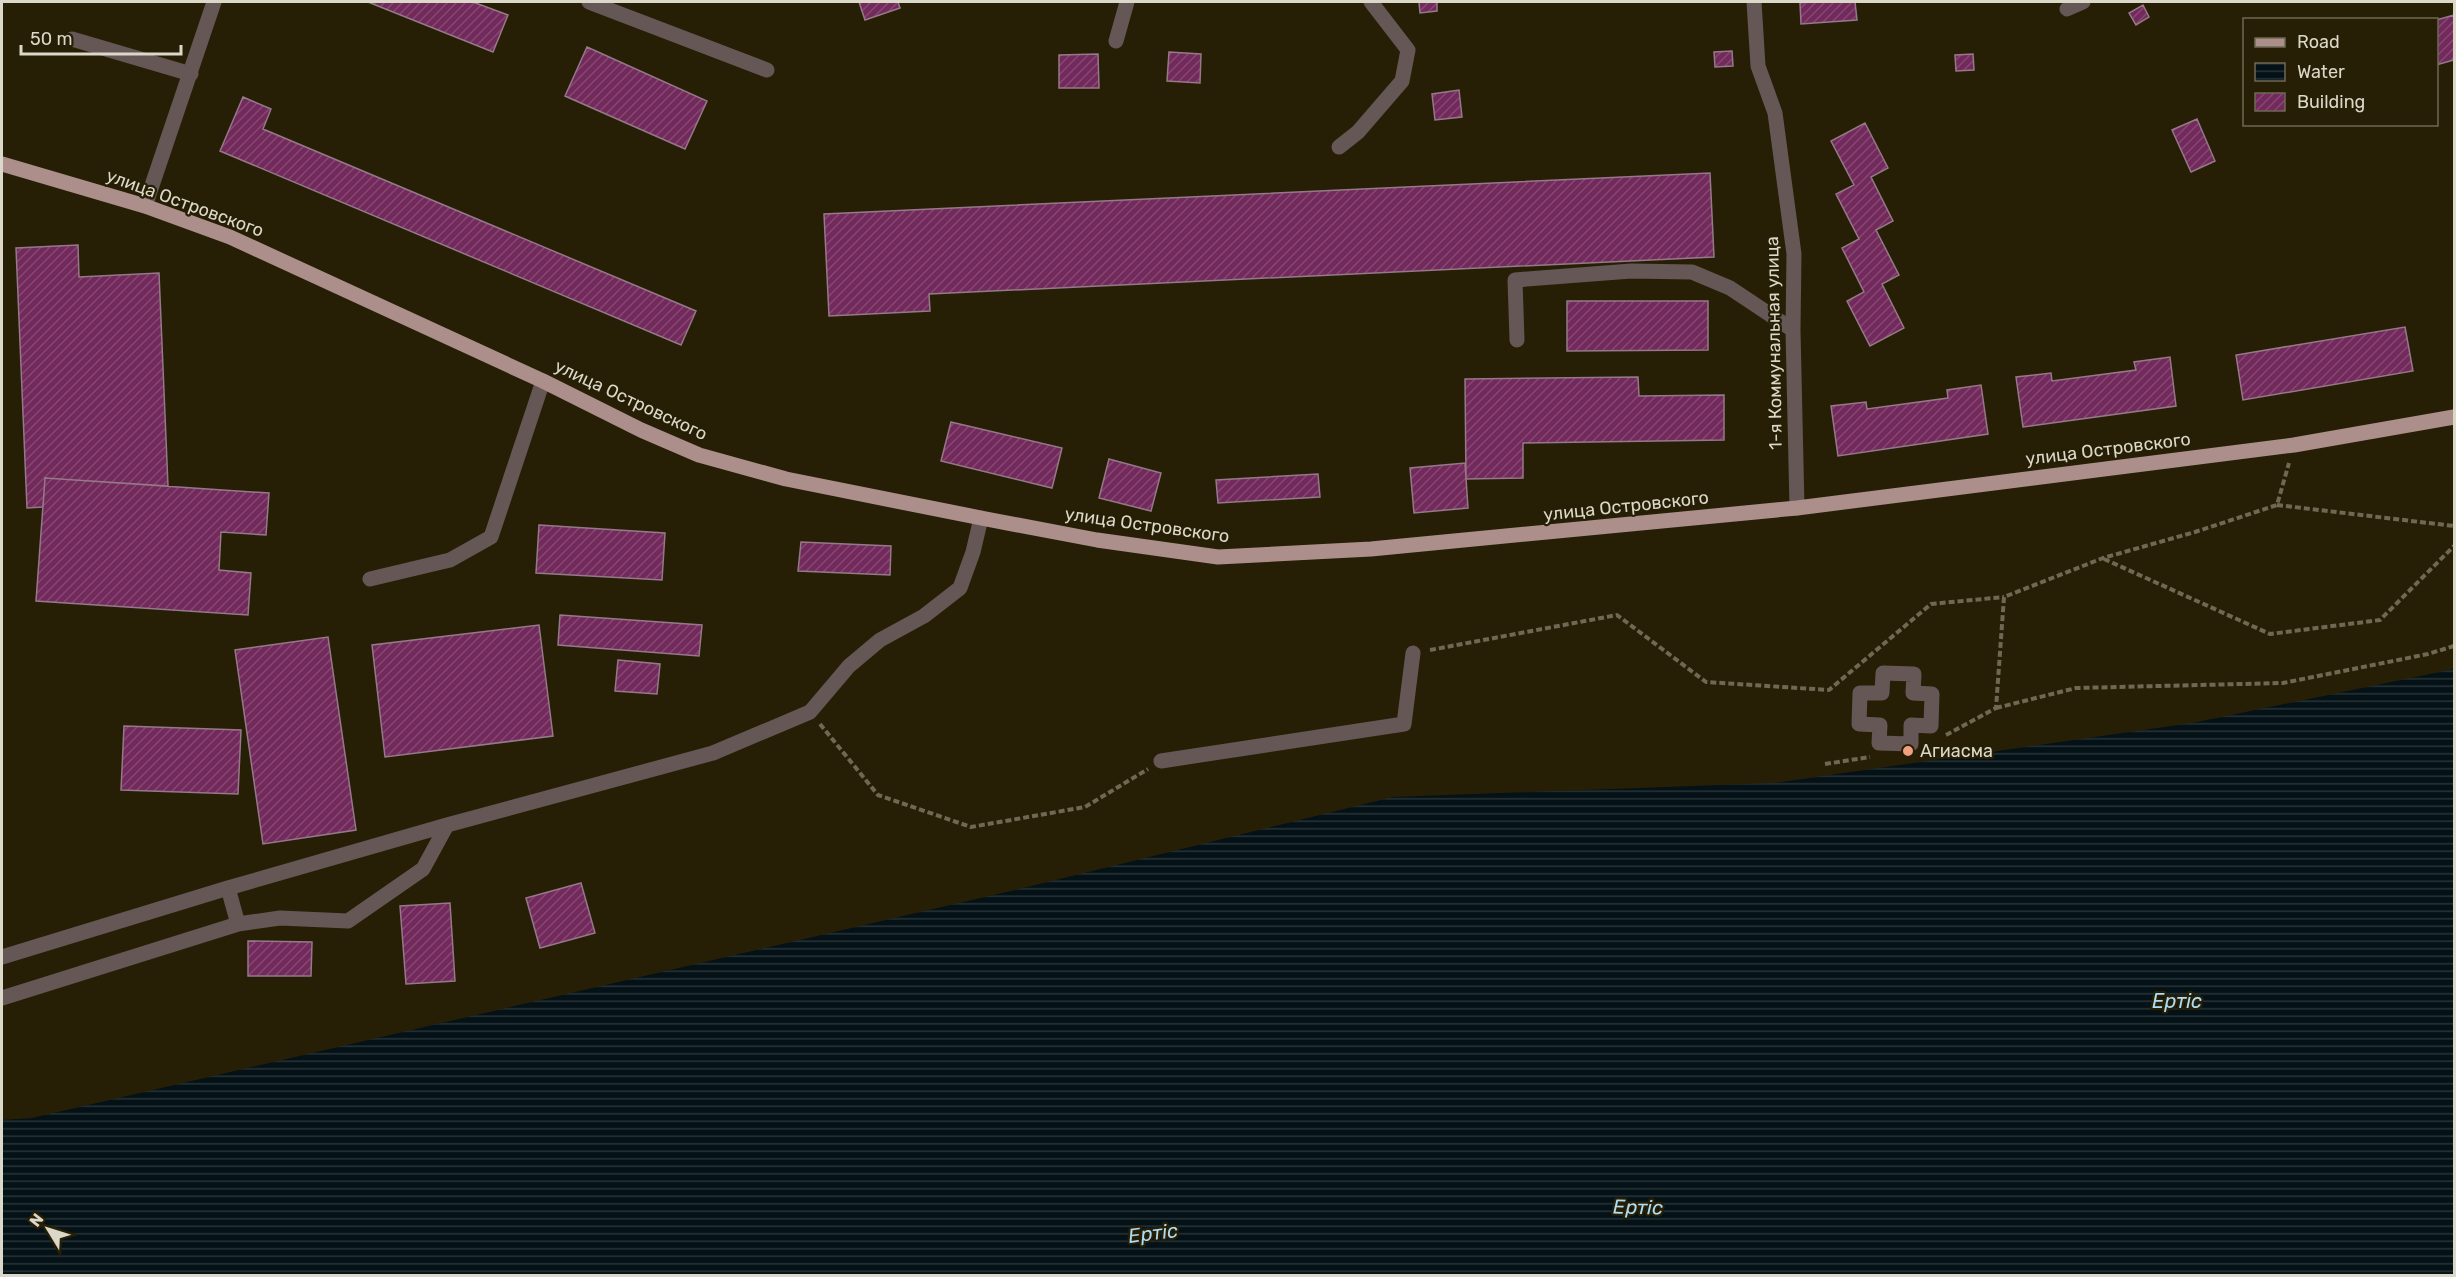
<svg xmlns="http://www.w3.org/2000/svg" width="2456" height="1277" font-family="Rubik,sans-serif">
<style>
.water{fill:url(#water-rules)}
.building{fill:url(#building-hatch);stroke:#957989;stroke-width:1.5}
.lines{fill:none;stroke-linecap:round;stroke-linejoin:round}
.path{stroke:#6f6954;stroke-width:4;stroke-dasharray:6 3;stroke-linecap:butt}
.minor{stroke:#655755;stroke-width:15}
.major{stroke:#ac8f8b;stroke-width:15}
.poi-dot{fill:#f2a07f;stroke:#261f05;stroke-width:2}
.labels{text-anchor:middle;stroke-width:4.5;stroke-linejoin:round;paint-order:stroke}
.street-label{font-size:18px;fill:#dcd8c9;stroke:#261f05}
.poi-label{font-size:18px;fill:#dcd8c9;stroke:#261f05;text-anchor:start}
.water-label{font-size:20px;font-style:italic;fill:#adddf5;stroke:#261f05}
</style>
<defs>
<pattern id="water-rules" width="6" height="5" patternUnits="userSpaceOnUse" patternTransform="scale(1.5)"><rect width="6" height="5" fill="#041117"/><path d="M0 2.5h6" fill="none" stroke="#283337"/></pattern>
<pattern id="building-hatch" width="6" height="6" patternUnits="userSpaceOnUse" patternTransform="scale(1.5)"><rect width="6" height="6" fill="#72295b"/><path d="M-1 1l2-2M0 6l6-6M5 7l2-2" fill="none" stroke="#864771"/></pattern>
</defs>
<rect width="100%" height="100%" fill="#261f05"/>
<path class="water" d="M2454,669V1275H2V1120L32,1118L1015,890L1393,797L1774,783L2192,723Z"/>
<path class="building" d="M368,2H473L508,15L493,52Z
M859,2H898L900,8L865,20Z
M1419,2H1437V11L1420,13Z
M1806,2H1855L1857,20L1801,24L1800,3Z
M2143,5L2149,17L2136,25L2129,13Z
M2454,15V60L2436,65V20Z
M587,47L707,101L685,149L565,96Z
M1732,51L1733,66L1715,67L1714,52Z
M1169,52L1201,54L1200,83L1167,81Z
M1098,54L1099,88H1059V55Z
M1973,54L1974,70L1956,71L1955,55Z
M1459,90L1462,117L1435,120L1432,94Z
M243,97L271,109L263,129L696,311L681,345L220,151Z
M2197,119L2215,161L2191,172L2172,130Z
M1865,123L1888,168L1871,177L1893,221L1876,230L1899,275L1882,284L1904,328L1870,346L1847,301L1864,292L1842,248L1859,239L1836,194L1854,185L1831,141Z
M1710,173L1714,257L929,294L930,311L829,316L824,214Z
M78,245L79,277L159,273L168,486L45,478L43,507L27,508L16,248Z
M1567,301H1708V350L1567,351Z
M2405,327L2413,371L2243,400L2236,355Z
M2170,357L2176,406L2023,427L2016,377L2051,373L2052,381L2136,370L2134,362Z
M1638,377L1639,396L1724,395V440L1523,443V478L1466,479L1465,379Z
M1981,385L1988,434L1838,456L1831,406L1866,402L1867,409L1948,398L1947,390Z
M951,422L1062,448L1052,488L941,461Z
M1109,459L1161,473L1151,511L1099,498Z
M1465,463L1468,508L1414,513L1410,468Z
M1318,474L1320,497L1218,503L1216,480Z
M45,478L269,493L266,535L221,532L219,570L251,573L248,615L36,601Z
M539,525L665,533L662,580L536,573Z
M801,542L891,546L890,575L798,571Z
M560,615L702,625L699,656L558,645Z
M539,625L553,736L385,757L372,645Z
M328,637L356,830L263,844L235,650Z
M618,660L660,664L657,694L615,691Z
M124,726L241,730L238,794L121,790Z
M581,883L595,933L540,948L526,898Z
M450,903L455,981L406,984L400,906Z
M248,941L312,942L311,976H248Z"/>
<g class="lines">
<path class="path" d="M2277,505L2454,526
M2104,559L2270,634L2380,620L2454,546
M1430,650L1617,615L1706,682L1829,690L1931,604L2004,597
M1996,708L2076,688L2283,683L2428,654L2454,646
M820,724L878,795L971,827L1085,807L1148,769
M1946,735L1996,708L2004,597L2103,558L2195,532L2277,505L2289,463
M1825,764L1870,757"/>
<path class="minor" d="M589,2L767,70
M1754,2L1758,66L1775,113L1794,254L1793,330L1797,508
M2067,9L2083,2
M72,39L191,74
M1116,41L1127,2
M1339,147L1358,132L1402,81L1408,50L1371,2
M145,206L214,2
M1517,340L1515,280L1631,271L1692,272L1730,288L1793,330
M370,579L450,560L491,537L543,381
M1883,673L1914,674L1913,693L1932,694L1931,726L1911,725V744L1879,743L1880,725L1859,724L1860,693H1882Z
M1161,761L1404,724L1413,653
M238,924L280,918L348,921L423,869L447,825
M2,957L228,888L447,825L713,753L810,712L849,666L880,640L924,616L960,588L973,552L981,518
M2,998L238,924L228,888"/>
<path class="major" d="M2,164L145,206L230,237L543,381L641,430L699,455L786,479L981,518L1097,540L1218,557L1371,549L1797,508L2294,445L2454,417"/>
</g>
<circle class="poi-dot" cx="1908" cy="751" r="6"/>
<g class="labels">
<g class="street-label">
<text transform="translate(185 203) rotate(20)" y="6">улица Островского</text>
<text transform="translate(1774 343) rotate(-91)" y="6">1-я Коммунальная улица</text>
<text transform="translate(631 400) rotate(25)" y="6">улица Островского</text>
<text transform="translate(2108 449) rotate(-7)" y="6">улица Островского</text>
<text transform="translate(1626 506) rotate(-6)" y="6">улица Островского</text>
<text transform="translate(1147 525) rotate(8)" y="6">улица Островского</text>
</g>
<g class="poi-label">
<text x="1920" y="757">Агиасма</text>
</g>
<g class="water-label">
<text x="2177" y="1008">Ертіс</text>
<text transform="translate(1638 1207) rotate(1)" y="7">Ертіс</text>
<text transform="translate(1153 1233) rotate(-7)" y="7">Ертіс</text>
</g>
</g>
<rect width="2456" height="1277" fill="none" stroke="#dcd8c9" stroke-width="6"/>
<rect x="2243" y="18" width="195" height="108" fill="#261f05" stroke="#6f6953" stroke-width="1.5"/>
<rect x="2255" y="38" width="30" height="9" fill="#ac8f8b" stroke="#6f6953" stroke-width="1.5"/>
<text x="2297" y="48" font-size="18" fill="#dcd8c9">Road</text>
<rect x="2255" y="63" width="30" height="18" fill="url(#water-rules)" stroke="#6f6953" stroke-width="1.5"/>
<text x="2297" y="78" font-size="18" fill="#dcd8c9">Water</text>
<rect x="2255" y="93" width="30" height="18" fill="url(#building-hatch)" stroke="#6f6953" stroke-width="1.5"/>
<text x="2297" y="108" font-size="18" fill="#dcd8c9">Building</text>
<g transform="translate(48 1229) rotate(308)" stroke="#261f05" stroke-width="4.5" paint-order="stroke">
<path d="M0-4.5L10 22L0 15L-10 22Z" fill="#dcd8c9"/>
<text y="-9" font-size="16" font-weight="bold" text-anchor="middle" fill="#dcd8c9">N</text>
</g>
<path d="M21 45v9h160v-9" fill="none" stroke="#dcd8c9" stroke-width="3"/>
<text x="30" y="45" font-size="18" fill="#dcd8c9" stroke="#261f05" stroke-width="4.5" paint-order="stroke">50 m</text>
</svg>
